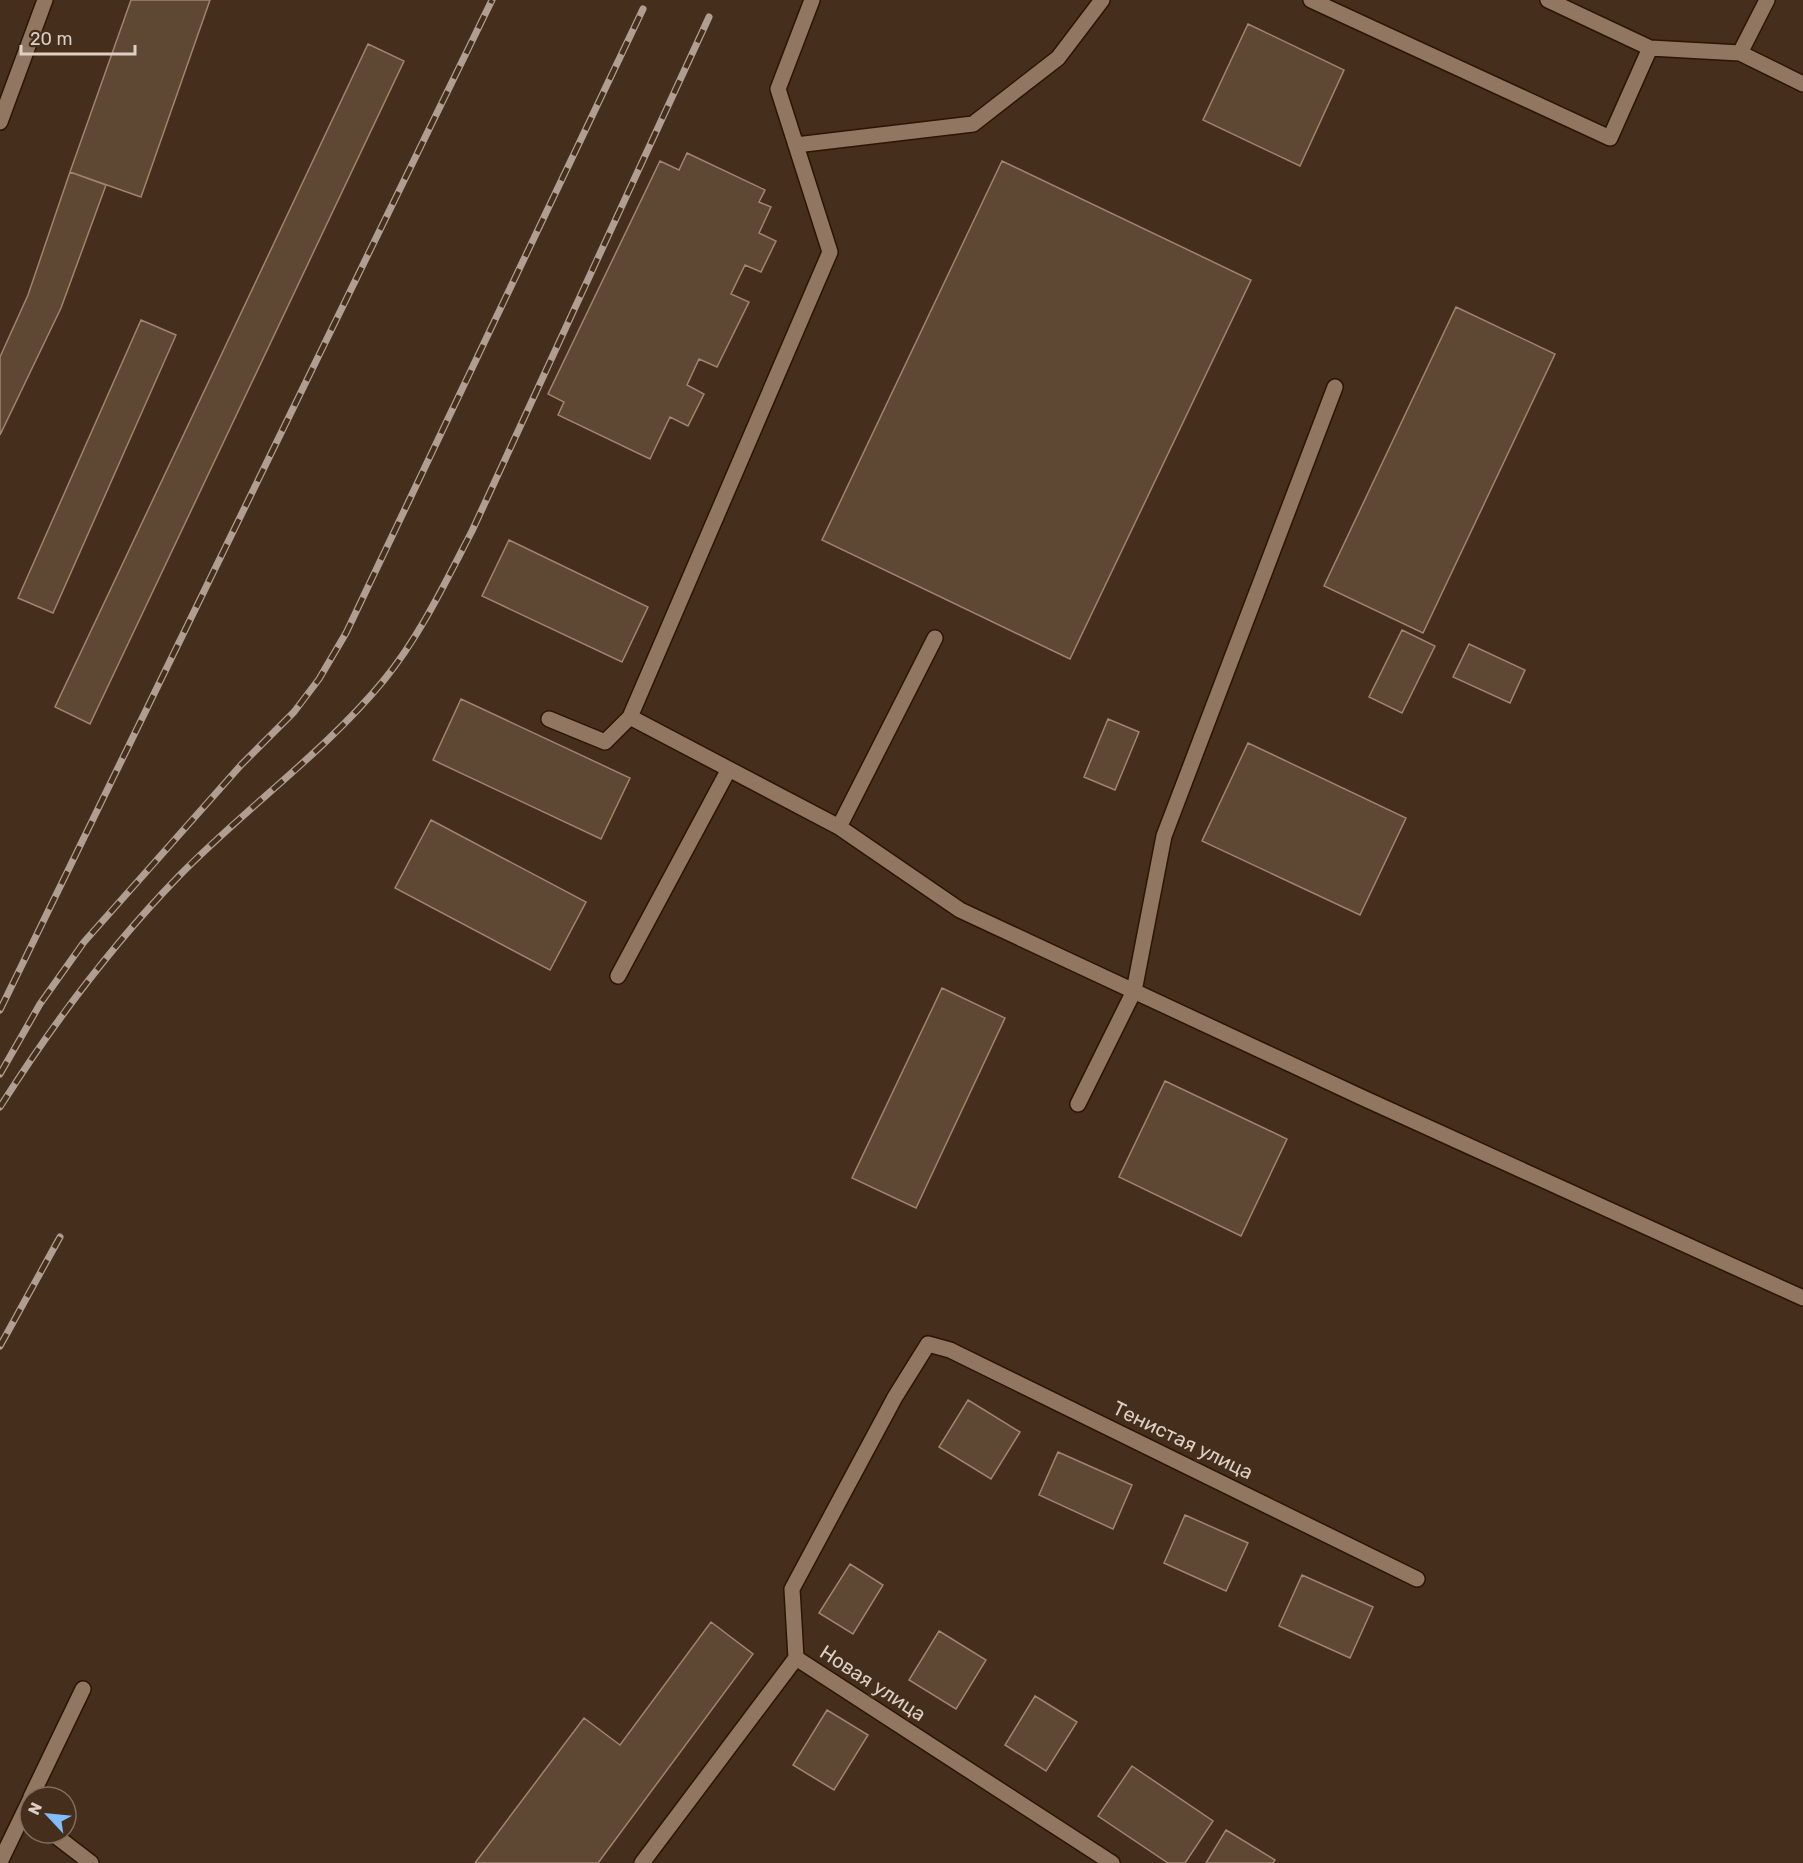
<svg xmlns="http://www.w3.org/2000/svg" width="1803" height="1863" font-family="Rubik,sans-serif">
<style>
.building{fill:#5e4733;stroke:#9f8570;stroke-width:1.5}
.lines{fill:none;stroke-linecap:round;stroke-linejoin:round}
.lane-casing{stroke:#2a1604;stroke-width:18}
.street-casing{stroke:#2a1604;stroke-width:18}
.lane{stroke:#917762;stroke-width:15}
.street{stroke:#917762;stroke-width:15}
.rail-casing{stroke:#af9e91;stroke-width:7}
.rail{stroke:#452f1c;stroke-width:4.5;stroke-dasharray:14;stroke-linecap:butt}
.labels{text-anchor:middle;stroke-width:6;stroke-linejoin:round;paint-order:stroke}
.street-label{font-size:20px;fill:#decfc4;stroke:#452f1c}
</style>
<rect width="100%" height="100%" fill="#452f1c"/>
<path class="building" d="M131,0H210L141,197L70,172Z
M1248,24L1344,70L1300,166L1203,120Z
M368,44L404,61L90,724L55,707Z
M687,153L765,190L759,202L771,207L759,233L776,241L761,272L745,265L731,294L749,302L717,367L699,359L687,385L704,394L688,426L670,417L650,459L558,415L564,402L548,394L660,161L679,170Z
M1002,161L1251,280L1070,659L822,540Z
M70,172L106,185L61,308L0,435V357L28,295Z
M1456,307L1555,354L1423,633L1324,586Z
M141,320L176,335L53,613L18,598Z
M509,540L648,607L622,662L482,596Z
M1402,630L1435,646L1402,713L1369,697Z
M1469,644L1525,670L1510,703L1453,677Z
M461,699L630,778L601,839L433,760Z
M1108,719L1139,732L1115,790L1084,777Z
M1248,743L1406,818L1360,915L1202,841Z
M431,820L586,902L550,970L395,888Z
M942,988L1005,1018L916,1208L852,1178Z
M1165,1081L1287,1139L1241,1236L1119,1177Z
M968,1400L1020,1432L991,1479L939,1447Z
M1058,1452L1132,1485L1113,1529L1039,1495Z
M1185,1515L1248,1543L1226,1591L1164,1563Z
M850,1564L883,1585L853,1634L819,1613Z
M1302,1575L1373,1607L1350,1658L1279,1626Z
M711,1622L753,1654L598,1863H475L584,1718L620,1745Z
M939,1631L986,1660L956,1709L909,1680Z
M1035,1696L1077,1722L1046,1771L1005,1745Z
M827,1710L868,1735L834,1790L793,1765Z
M1132,1766L1213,1821L1185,1863H1168L1098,1816Z
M1226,1830L1275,1860L1273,1863H1206Z"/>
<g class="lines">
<g class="lane-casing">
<path id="lane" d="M1311,0L1610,138L1650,48
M1548,0L1650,48L1740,53L1767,0
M1740,53L1803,84
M796,145L973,124L1058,58L1102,0
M630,717L839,827L935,638
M549,719L605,742L630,717L830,252L778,89L812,0
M839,827L960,910L1361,1097L1803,1298
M618,976L729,769
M1078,1104L1134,991L1164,836L1335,387"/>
</g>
<g class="street-casing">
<path id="street" d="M0,122L45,0
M796,1658L792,1589L895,1397L928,1344L950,1350L1417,1579
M796,1658L1112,1863
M31,1797L83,1689
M52,1833L91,1863
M0,1862L30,1800
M642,1863L796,1658"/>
</g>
<use href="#lane" class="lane"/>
<use href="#street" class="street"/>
<g class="rail-casing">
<path id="rail" d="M0,1010L492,0
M0,1074L40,1004L84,942L241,765L294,712L319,679L346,633L643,9
M0,1107C52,1025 110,947 178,877C244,809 324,753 384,680C420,636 446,581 472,531L709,17
M0,1346L60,1237"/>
</g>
<use href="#rail" class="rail"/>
</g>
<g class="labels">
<g class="street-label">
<text transform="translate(1183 1440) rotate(26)" y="7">Тенистая улица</text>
<text transform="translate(873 1683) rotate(33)" y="7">Новая улица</text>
</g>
</g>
<g transform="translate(48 1815) rotate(296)"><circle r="28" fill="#452f1c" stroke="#826f5f" stroke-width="1.5"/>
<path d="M0-4.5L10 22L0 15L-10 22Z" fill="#81bdfa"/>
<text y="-9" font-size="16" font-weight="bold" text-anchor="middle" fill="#decfc4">N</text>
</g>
<path d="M21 45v9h114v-9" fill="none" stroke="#decfc4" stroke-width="3"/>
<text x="30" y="45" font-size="18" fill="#decfc4" stroke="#452f1c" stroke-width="4.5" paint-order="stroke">20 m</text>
</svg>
